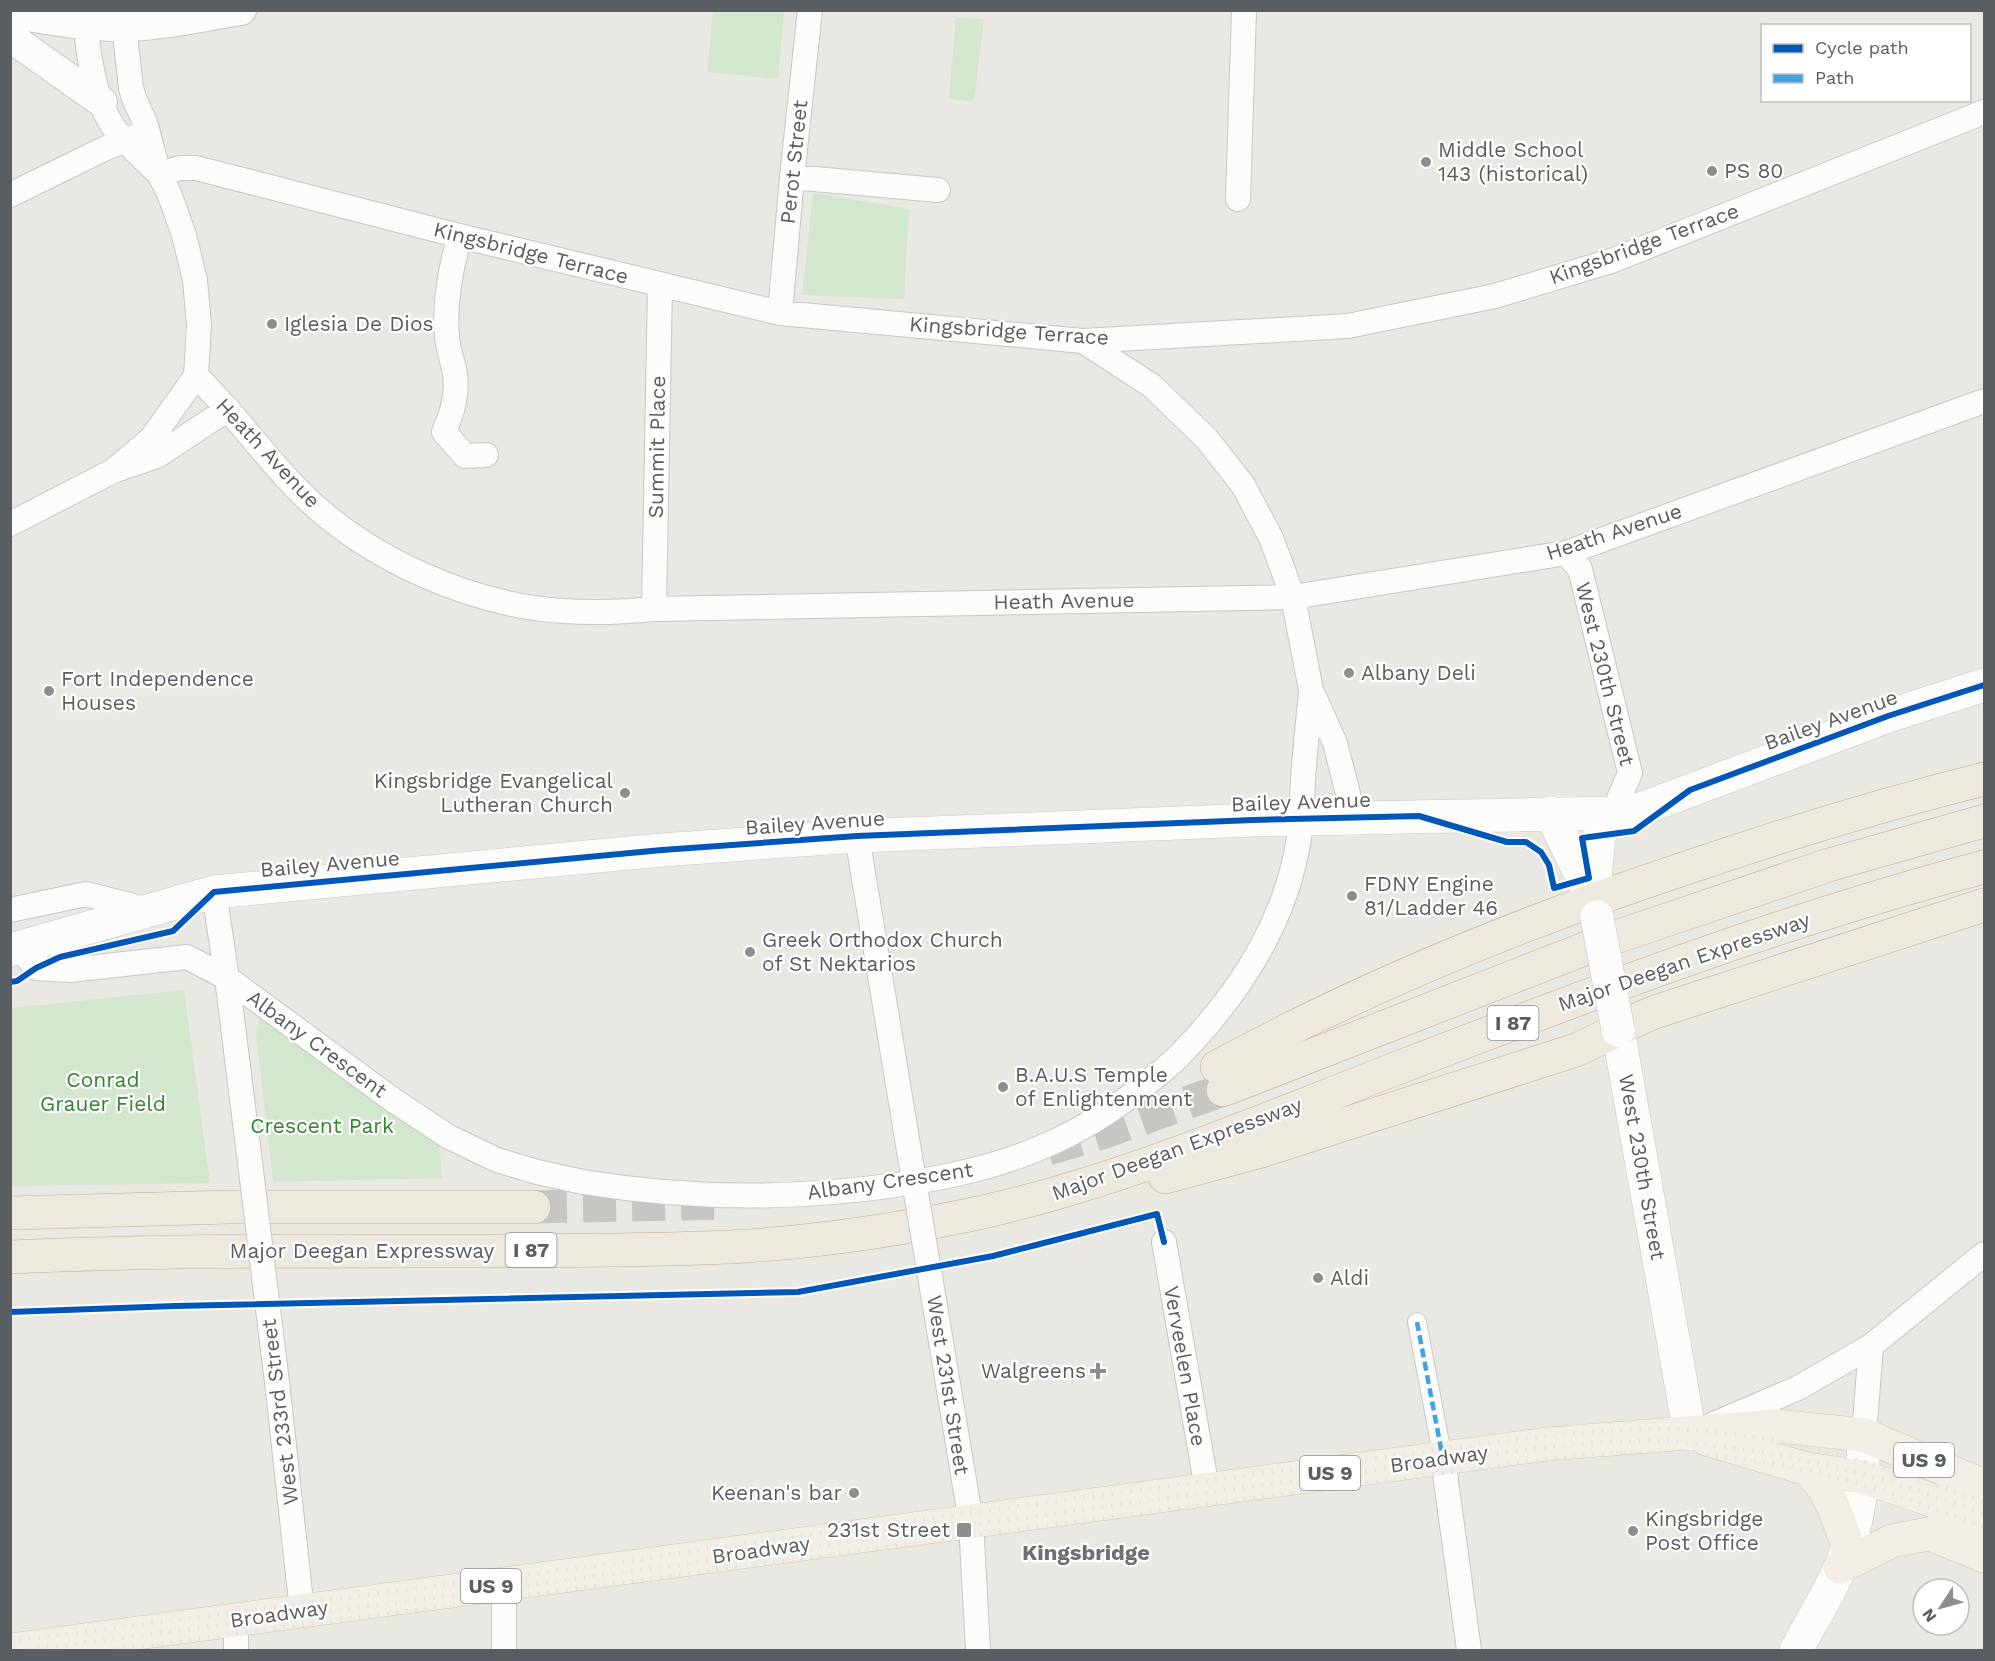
<svg xmlns="http://www.w3.org/2000/svg" width="1995" height="1661" font-family="'Work Sans',sans-serif">
<style>
.green{fill:#d2e7cd}
.lines{fill:none;stroke-linecap:round;stroke-linejoin:round}
.motorway-tunnel{stroke:#c6c6c3;stroke-width:33;stroke-dasharray:33 16;stroke-linecap:butt}
.pedestrian-casing{stroke:#c6c7c6;stroke-width:20}
.minor-casing{stroke:#c6c7c6;stroke-width:26}
.tertiary-casing{stroke:#c6c7c6;stroke-width:32}
.secondary-casing{stroke:#c7c7c7;stroke-width:34}
.primary-casing{stroke:#d3c6b0;stroke-width:34}
.motorway-casing{stroke:#c1ae90;stroke-width:34}
.pedestrian{stroke:#fcfcfb;stroke-width:18}
.minor{stroke:#fcfcfb;stroke-width:24}
.tertiary{stroke:#fcfcfb;stroke-width:30}
.secondary{stroke:#fcfcfb;stroke-width:33}
.primary{stroke:#f2eee6;stroke-width:33}
.motorway{stroke:#eee9df;stroke-width:33}
.rail{stroke:#e2e2e1;stroke-width:4.5;stroke-dasharray:1.5 8;stroke-linecap:butt}
.minor-bridge-casing{stroke:#c6c7c6;stroke-width:26;stroke-linecap:butt}
.secondary-bridge-casing{stroke:#c7c7c7;stroke-width:34;stroke-linecap:butt}
.minor-bridge{stroke:#fcfcfb;stroke-width:24}
.secondary-bridge{stroke:#fcfcfb;stroke-width:33}
.quiet{stroke:#42a2e6;stroke-width:4.5;stroke-dasharray:9 4.5;stroke-linecap:butt}
.cycleway-casing{stroke:#fff;stroke-width:10}
.cycleway{stroke:#0057b8;stroke-width:6}
.poi-dot{fill:#8c8e8f;stroke:#fff;stroke-width:2}
.labels{text-anchor:middle;stroke-width:4.5;stroke-linejoin:round;paint-order:stroke}
.shield{fill:#fff;stroke:#8b8e91;stroke-width:1.5}
.shield-label{font-size:20px;font-weight:bold;fill:#595e62}
.poi-label{font-size:21px;fill:#595e62;stroke:#fff;text-anchor:start}
.street-label{font-size:21px;fill:#595e62;stroke:#fff}
.park-label{font-size:21px;fill:#348330;stroke:#fff}
.neighbourhood-label{font-size:22px;font-weight:bold;fill:#6a7074;stroke:#fff}
</style>
<rect width="100%" height="100%" fill="#eae8e3"/>
<path class="green" d="M713,11H784L778,79L707,72Z
M956,17L984,19L974,102L949,98Z
M813,193L909,209L904,299L802,295Z
M184,990L210,1183L11,1186V1008Z
M260,1015L439,1142L442,1178L273,1182L256,1035Z"/>
<g class="lines">
<path class="motorway-tunnel" d="M1048,1149L1105,1132L1223,1090
M534,1207L723,1203"/>
<g class="pedestrian-casing">
<path id="pedestrian" d="M1417,1322L1443,1459"/>
</g>
<g class="minor-casing">
<path id="minor" d="M86,24C88,57 96,107 118,133C130,147 145,160 158,173
M159,174L180,168H196L460,236L780,313L1083,341L1348,326L1495,296L1611,261L1984,112
M792,177L938,190
M10,195L106,148L137,136
M1238,199L1244,10
M460,236C450,270 444,302 447,337C448,350 453,361 455,374C458,395 452,413 444,432L465,456L486,455
M780,313L792,177L810,10
M1083,341L1152,386L1206,438L1243,485L1271,538L1293,597L1311,690L1335,743L1354,817
M196,376C234,412 263,455 299,491C365,558 470,605 563,611C594,613 624,612 654,609L1293,597L1566,553L1984,401
M113,471L151,439L196,376L199,325L195,280L184,235L169,193L159,174L145,122L135,101L131,88L124,26
M10,524L113,471L157,456L228,409
M1566,553L1580,569L1630,773L1613,813
M654,609L660,285
M857,836L910,1157
M214,892L227,978L252,1179
M10,910L86,894L149,910
M19,948L36,968L70,970L187,957L227,978L393,1100L449,1137L497,1160L537,1172L583,1182
M1177,1058C1236,998 1286,923 1299,838C1302,819 1302,799 1303,779C1305,750 1308,722 1311,693
M1164,1242L1207,1489
M939,1330L971,1522L978,1650
M277,1382L302,1611
M1714,1424L1798,1388L1871,1346L1984,1254
M1864,1435L1871,1346
M1443,1459L1469,1650
M504,1584V1650
M236,1650V1620"/>
</g>
<g class="tertiary-casing">
<path id="tertiary" d="M10,13C48,19 87,27 126,26C164,25 203,16 241,10
M10,37L102,102"/>
</g>
<g class="secondary-casing">
<path id="secondary" d="M1551,813L1593,900L1597,917
M1593,899L1599,836L1613,813
M10,950L214,892L662,850L857,836L1253,820L1613,813L1641,809L1888,716L1984,685
M1618,1030L1690,1434
M1796,1650C1814,1617 1835,1584 1848,1548C1861,1512 1863,1473 1864,1435"/>
</g>
<g class="primary-casing">
<path id="primary" d="M1706,1439L1807,1469L1863,1477L1984,1518
M1807,1469C1830,1489 1838,1519 1848,1547
M1932,1535L1984,1556
M1840,1567L1892,1541L1984,1523
M10,1650L1548,1444L1776,1426L1864,1435L1984,1486"/>
</g>
<g class="motorway-casing">
<path id="motorway" d="M1217,1067C1367,985 1526,921 1689,867C1786,834 1884,804 1984,779
M1223,1090L1610,939L1829,865L1984,821
M1165,1177L1261,1151L1576,1050C1604,1038 1630,1021 1658,1011L1984,905
M10,1213L229,1207H534
M10,1257C171,1250 331,1251 491,1251C576,1250 662,1251 747,1246C821,1241 896,1230 969,1215C1116,1184 1255,1123 1395,1069C1589,994 1783,920 1984,867"/>
</g>
<use href="#pedestrian" class="pedestrian"/>
<use href="#minor" class="minor"/>
<use href="#tertiary" class="tertiary"/>
<use href="#secondary" class="secondary"/>
<use href="#primary" class="primary"/>
<use href="#motorway" class="motorway"/>
<path class="rail" d="M10,1641L632,1561L702,1549L1502,1441C1557,1435 1615,1428 1670,1429C1778,1432 1884,1465 1984,1502
M28,1650L487,1591L1411,1465C1486,1456 1562,1442 1638,1441C1667,1440 1696,1443 1725,1447C1818,1458 1897,1482 1984,1514
M114,1650L1519,1463C1559,1458 1598,1453 1638,1453C1693,1452 1748,1458 1801,1469C1862,1481 1926,1506 1984,1527"/>
<g class="minor-bridge-casing">
<path id="minor-bridge" d="M910,1157L939,1330
M252,1179L277,1382
M583,1182C687,1199 791,1200 896,1185C949,1177 1001,1166 1049,1144C1097,1123 1138,1093 1177,1058"/>
</g>
<g class="secondary-bridge-casing">
<path id="secondary-bridge" d="M1597,917L1618,1030"/>
</g>
<use href="#minor-bridge" class="minor-bridge"/>
<use href="#secondary-bridge" class="secondary-bridge"/>
<path class="quiet" d="M1417,1322L1443,1459"/>
<g class="cycleway-casing">
<path id="cycleway" d="M10,982L17,981L36,968L60,957L173,931L214,892L662,850L857,836L1253,820L1419,816L1507,842H1526L1541,852L1549,865L1554,888L1589,878L1582,838L1634,831L1690,790L1888,716L1984,685
M10,1312L175,1306L798,1292L993,1256L1157,1214L1164,1242"/>
</g>
<use href="#cycleway" class="cycleway"/>
</g>
<g class="poi-dot">
<circle cx="1426" cy="162" r="6"/>
<circle cx="1712" cy="171" r="6"/>
<circle cx="272" cy="324" r="6"/>
<circle cx="1349" cy="673" r="6"/>
<circle cx="49" cy="691" r="6"/>
<circle cx="625" cy="793" r="6"/>
<circle cx="1352" cy="896" r="6"/>
<circle cx="750" cy="952" r="6"/>
<circle cx="1003" cy="1087" r="6"/>
<circle cx="1318" cy="1278" r="6"/>
<path d="M1095 1362h6v6h6v6h-6v6h-6v-6h-6v-6h6z"/>
<circle cx="854" cy="1493" r="6"/>
<rect x="956" y="1522" width="16" height="16" rx="3"/>
<circle cx="1633" cy="1531" r="6"/>
</g>
<g class="labels">
<g class="shield">
<rect x="1487.5" y="1006" width="51" height="34" rx="4.5"/>
<rect x="505.5" y="1233" width="51" height="34" rx="4.5"/>
<rect x="1894" y="1443" width="60" height="34" rx="4.5"/>
<rect x="1300" y="1456" width="60" height="34" rx="4.5"/>
<rect x="461" y="1569" width="60" height="34" rx="4.5"/>
</g>
<g class="shield-label">
<text x="1513" y="1030">I 87</text>
<text x="531" y="1257">I 87</text>
<text x="1924" y="1467">US 9</text>
<text x="1330" y="1480">US 9</text>
<text x="491" y="1593">US 9</text>
</g>
<g class="poi-label">
<text x="1438" y="157">Middle School<tspan x="1438" dy="24">143 (historical)</tspan></text>
<text x="1724" y="178">PS 80</text>
<text x="284" y="331">Iglesia De Dios</text>
<text x="1361" y="680">Albany Deli</text>
<text x="61" y="686">Fort Independence<tspan x="61" dy="24">Houses</tspan></text>
<text x="613" y="788" text-anchor="end">Kingsbridge Evangelical<tspan x="613" dy="24">Lutheran Church</tspan></text>
<text x="1364" y="891">FDNY Engine<tspan x="1364" dy="24">81/Ladder 46</tspan></text>
<text x="762" y="947">Greek Orthodox Church<tspan x="762" dy="24">of St Nektarios</tspan></text>
<text x="1015" y="1082">B.A.U.S Temple<tspan x="1015" dy="24">of Enlightenment</tspan></text>
<text x="1330" y="1285">Aldi</text>
<text x="1086" y="1378" text-anchor="end">Walgreens</text>
<text x="842" y="1500" text-anchor="end">Keenan's bar</text>
<text x="1645" y="1526">Kingsbridge<tspan x="1645" dy="24">Post Office</tspan></text>
<text x="950" y="1537" text-anchor="end">231st Street</text>
</g>
<g class="street-label">
<text transform="translate(794 162) rotate(-84)" y="7">Perot Street</text>
<text transform="translate(1644 244) rotate(-20)" y="7">Kingsbridge Terrace</text>
<text transform="translate(531 253) rotate(14)" y="7">Kingsbridge Terrace</text>
<text transform="translate(1009 331) rotate(4)" y="7">Kingsbridge Terrace</text>
<text transform="translate(657 447) rotate(-89)" y="7">Summit Place</text>
<text transform="translate(268 453) rotate(47)" y="7">Heath Avenue</text>
<text transform="translate(1614 532) rotate(-18)" y="7">Heath Avenue</text>
<text transform="translate(1064 601) rotate(-1)" y="7">Heath Avenue</text>
<text transform="translate(1605 674) rotate(76)" y="7">West 230th Street</text>
<text transform="translate(1831 720) rotate(-20)" y="7">Bailey Avenue</text>
<text transform="translate(1301 802) rotate(-2)" y="7">Bailey Avenue</text>
<text transform="translate(815 823) rotate(-4)" y="7">Bailey Avenue</text>
<text transform="translate(330 864) rotate(-5)" y="7">Bailey Avenue</text>
<text transform="translate(1684 962) rotate(-19)" y="7">Major Deegan Expressway</text>
<text transform="translate(317 1044) rotate(36)" y="7">Albany Crescent</text>
<text transform="translate(1177 1149) rotate(-20)" y="7">Major Deegan Expressway</text>
<text transform="translate(1642 1167) rotate(80)" y="7">West 230th Street</text>
<text transform="translate(890 1181) rotate(-8)" y="7">Albany Crescent</text>
<text x="362" y="1258">Major Deegan Expressway</text>
<text transform="translate(1185 1366) rotate(80)" y="7">Verveelen Place</text>
<text transform="translate(948 1385) rotate(81)" y="7">West 231st Street</text>
<text transform="translate(280 1412) rotate(-97)" y="7">West 233rd Street</text>
<text transform="translate(1439 1459) rotate(-8)" y="7">Broadway</text>
<text transform="translate(761 1550) rotate(-8)" y="7">Broadway</text>
<text transform="translate(279 1614) rotate(-8)" y="7">Broadway</text>
</g>
<g class="park-label">
<text x="103" y="1087">Conrad<tspan x="103" dy="24">Grauer Field</tspan></text>
<text x="322" y="1133">Crescent Park</text>
</g>
<g class="neighbourhood-label">
<text x="1086" y="1560">Kingsbridge</text>
</g>
</g>
<rect width="1995" height="1661" fill="none" stroke="#595e62" stroke-width="24"/>
<rect x="1761" y="24" width="210" height="78" fill="#ffffff" stroke="#bdbfc0" stroke-width="1.5"/>
<rect x="1773" y="44" width="30" height="9" fill="#0057b8" stroke="#bdbfc0" stroke-width="1.5"/>
<text x="1815" y="54" font-size="18" fill="#595e62">Cycle path</text>
<rect x="1773" y="74" width="30" height="9" fill="#42a2e6" stroke="#bdbfc0" stroke-width="1.5"/>
<text x="1815" y="84" font-size="18" fill="#595e62">Path</text>
<g transform="translate(1941 1607) rotate(234)"><circle r="28" fill="#ffffff" stroke="#bdbfc0" stroke-width="1.5"/>
<path d="M0-4.5L10 22L0 15L-10 22Z" fill="#8c8e8f"/>
<text y="-9" font-size="16" font-weight="bold" text-anchor="middle" fill="#595e62">N</text>
</g>
</svg>
